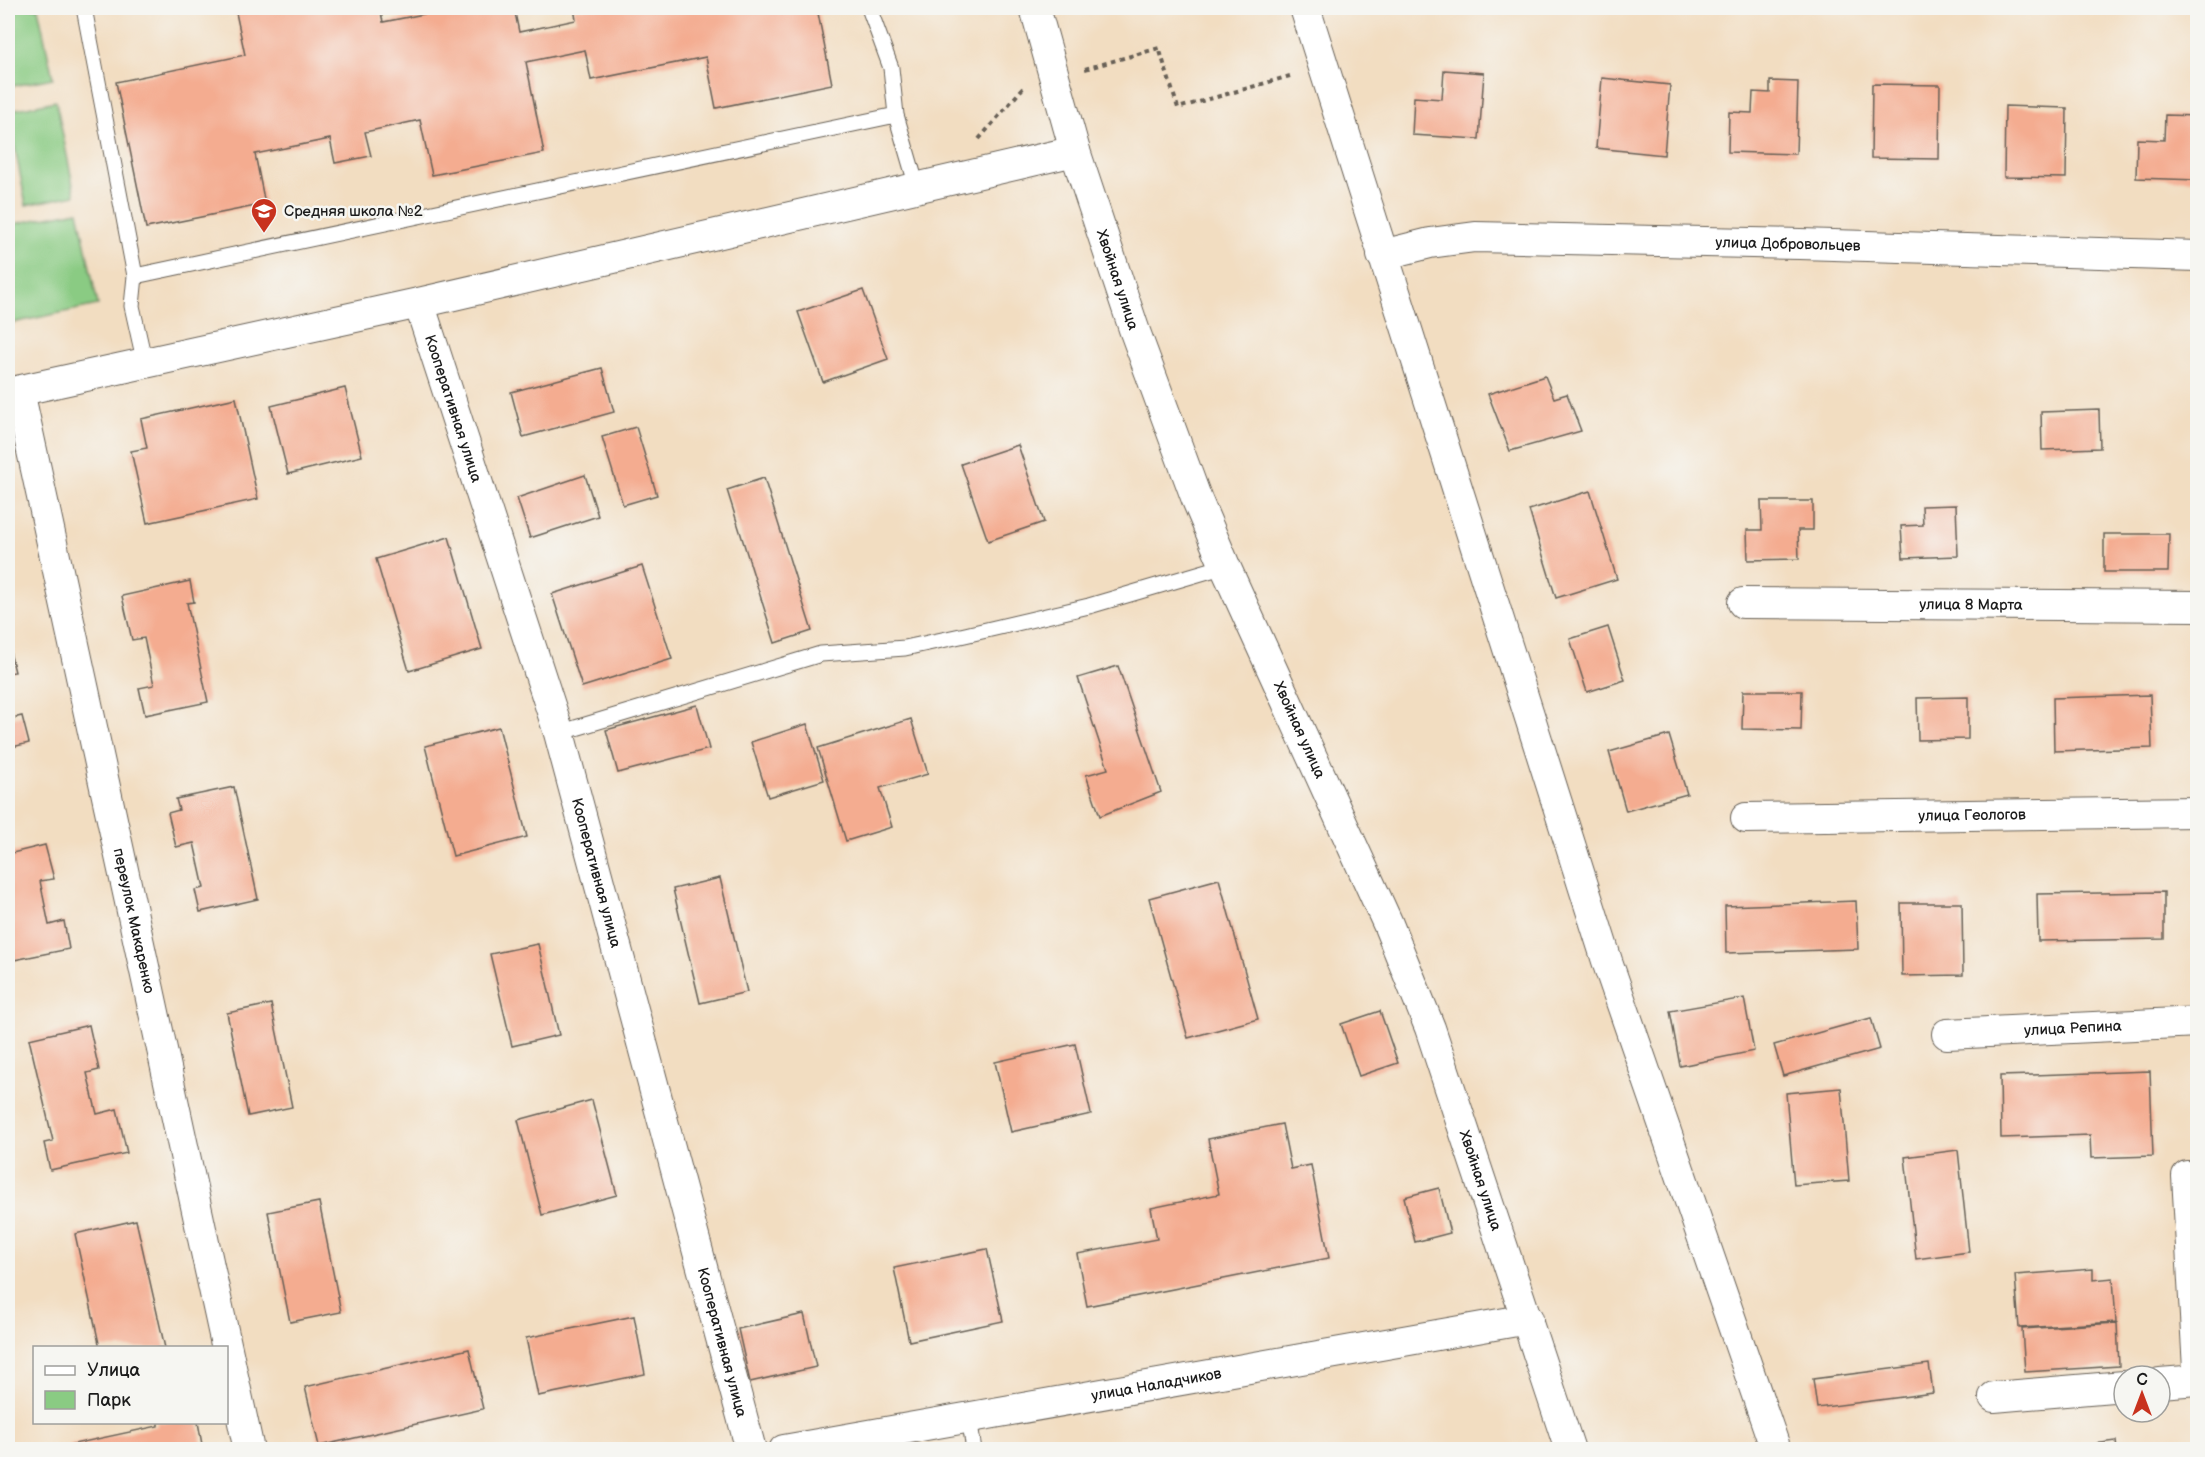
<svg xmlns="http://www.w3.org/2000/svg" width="2205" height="1457" font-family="'Balsamiq Sans',sans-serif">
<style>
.green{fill:#8acb83;stroke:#537450;stroke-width:1.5}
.building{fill:#f4ac90}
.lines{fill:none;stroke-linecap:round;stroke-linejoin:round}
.service-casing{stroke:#676056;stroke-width:17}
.minor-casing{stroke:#676056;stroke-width:32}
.path{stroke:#676056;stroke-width:4;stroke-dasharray:4.5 4.5;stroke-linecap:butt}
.service{stroke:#fff;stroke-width:15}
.minor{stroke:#fff;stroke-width:30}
.labels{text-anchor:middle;stroke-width:5;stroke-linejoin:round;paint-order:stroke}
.poi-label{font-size:15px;fill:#1c1c1c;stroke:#f6f6f2;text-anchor:start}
.street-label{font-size:15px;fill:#1c1c1c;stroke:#f6f6f2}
</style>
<rect width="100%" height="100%" fill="#f6f6f2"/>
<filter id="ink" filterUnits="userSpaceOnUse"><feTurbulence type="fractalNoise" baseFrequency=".0167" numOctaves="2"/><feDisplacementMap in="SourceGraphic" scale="12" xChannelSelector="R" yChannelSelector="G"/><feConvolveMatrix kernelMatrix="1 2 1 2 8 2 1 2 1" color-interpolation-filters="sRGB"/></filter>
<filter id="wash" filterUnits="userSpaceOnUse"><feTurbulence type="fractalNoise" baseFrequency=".008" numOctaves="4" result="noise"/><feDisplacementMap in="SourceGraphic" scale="24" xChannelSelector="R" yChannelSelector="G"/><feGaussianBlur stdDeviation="1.35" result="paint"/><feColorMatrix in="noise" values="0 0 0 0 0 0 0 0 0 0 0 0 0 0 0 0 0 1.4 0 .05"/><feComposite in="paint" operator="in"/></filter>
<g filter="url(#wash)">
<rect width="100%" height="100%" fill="#f2ddc1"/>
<path class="green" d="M8,8H38L53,78L8,87Z
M56,101L75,195L26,205L8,111Z
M78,211L98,305L8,324V225Z"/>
<g id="blocks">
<path class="building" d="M235,8H380L383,22L454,8H514L519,32L576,20L574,8H817L832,84L716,108L706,57L591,80L585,50L526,62L544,153L432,175L420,120L365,132L371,156L335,163L330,139L255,154L265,204L146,228L116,82L245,55Z
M1444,70L1484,73L1479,139L1412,135L1414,97L1442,99Z
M1602,78L1670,85L1664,155L1596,148Z
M1770,81L1798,82L1796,154L1728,152L1729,112L1752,113L1753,92L1770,93Z
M1872,84L1940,85L1939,159L1871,158Z
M2005,106L2067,108L2066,178L2004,177Z
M2165,115L2198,116V180L2136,178L2137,139L2164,140Z
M863,290L888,359L823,382L798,312Z
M602,368L614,412L523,437L511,392Z
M1545,376L1554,398L1567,394L1581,431L1510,451L1488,394Z
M345,388L362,456L288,474L271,406Z
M236,398L258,499L147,523L131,451L147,448L141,419Z
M2099,410L2100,448L2042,450L2041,412Z
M636,427L657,495L623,505L602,437Z
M1018,445L1044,522L988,541L961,464Z
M585,475L598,516L530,538L517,498Z
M764,478L812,631L775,643L727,490Z
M1590,491L1617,579L1556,598L1529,510Z
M1761,501H1813V530H1798L1799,559L1748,560L1747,530H1762Z
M1956,505L1958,556L1903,558L1901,526L1923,525L1922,506Z
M2104,534H2169L2168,572H2104Z
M449,537L482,649L409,671L376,559Z
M642,566L672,659L582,687L552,594Z
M190,581L194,602L187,603L208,702L145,715L139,688L154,685L144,638L132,640L122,596Z
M1608,627L1625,680L1587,692L1570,639Z
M8,644L15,672L8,673Z
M1118,666L1161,792L1100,816L1086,775L1108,769L1078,678Z
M1743,691H1802L1801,730L1742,729Z
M2150,695L2152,748L2054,751L2053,698Z
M1968,697V739L1918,740L1917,698Z
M697,705L709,749L618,773L606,730Z
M22,716L29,743L8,748V719Z
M911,719L928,774L880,788L892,827L846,841L818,748Z
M807,724L824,780L768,797L751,742Z
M499,727L527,837L453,856L425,746Z
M1669,735L1687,794L1626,811L1609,752Z
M234,787L258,899L200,912L195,890L204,888L194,843L176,847L168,813L179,810L176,799Z
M45,845L54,879L40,881L49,925L64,921L69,949L9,961L8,954V854Z
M720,878L747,992L700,1003L673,889Z
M1219,879L1258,1019L1188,1038L1149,898Z
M2164,892V939L2038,941L2037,894Z
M1856,901L1858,949L1726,953L1725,906Z
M1901,903H1962L1963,975L1902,976Z
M538,944L559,1035L512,1046L490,954Z
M1744,998L1754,1051L1680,1066L1670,1011Z
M271,1004L292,1107L248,1116L227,1013Z
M1380,1011L1398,1063L1359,1076L1341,1024Z
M1871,1018L1880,1049L1783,1076L1774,1045Z
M89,1025L99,1070L87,1073L97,1114L117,1109L127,1153L50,1170L44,1143L53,1141L29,1039Z
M1075,1044L1091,1114L1011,1132L995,1062Z
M2150,1071L2153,1156L2091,1158L2090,1135L2001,1138L2000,1076Z
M1841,1088L1849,1181L1794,1185L1786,1093Z
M592,1100L617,1195L542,1215L518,1120Z
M1282,1124L1291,1169L1311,1165L1329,1258L1087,1306L1077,1254L1157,1239L1151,1208L1219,1194L1208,1139Z
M1958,1150L1969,1252L1916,1259L1905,1157Z
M1439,1188L1450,1233L1415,1242L1404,1197Z
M319,1202L341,1312L290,1322L268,1212Z
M136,1220L165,1348H100L75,1234Z
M987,1249L1003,1321L909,1341L894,1268Z
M2093,1269V1280L2113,1278L2116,1322L2019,1328L2015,1275Z
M804,1314L816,1367L750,1382L738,1329Z
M634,1316L645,1374L538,1396L526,1338Z
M2117,1323L2119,1366L2025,1372L2022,1329Z
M469,1349L483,1409L319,1446L305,1387Z
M1929,1364L1933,1393L1817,1408L1813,1379Z
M158,1422H198L203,1450H70L69,1445L158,1426Z
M2116,1441L2117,1450H2063V1448Z"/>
</g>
</g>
<g filter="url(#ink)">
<use href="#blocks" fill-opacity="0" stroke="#676056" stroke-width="1.5"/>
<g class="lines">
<g class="service-casing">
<path id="service" d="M84,8L135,276L132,306L145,364
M869,8L891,68L896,115L917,187
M135,276L896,115
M559,733L821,654L905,648L965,635L1089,606L1225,566
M969,1417L974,1450"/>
</g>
<g class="minor-casing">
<g id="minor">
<path id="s1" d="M1035,8L1075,151L1134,329L1197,500L1225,566L1388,924L1430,1028L1570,1450"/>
<path d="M1305,8L1608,964L1776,1450"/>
<path id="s2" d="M1382,255L1430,243L1475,237L1800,244L2198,256"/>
<path id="s3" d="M419,303L559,733L751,1450"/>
<path id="s4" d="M19,391L249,1450"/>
<path d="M8,393L419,303L1075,151"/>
<path id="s5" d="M1743,603L2198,606"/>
<path id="s6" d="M1746,818L2198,812"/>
<path id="s7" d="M1947,1034L2198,1022"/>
<path d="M2187,1176L2198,1369"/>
<path d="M2160,1383L2198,1380"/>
<path d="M1994,1397L2124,1386"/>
<path id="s8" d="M784,1450L1528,1319"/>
</g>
</g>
<path class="path" d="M1085,69L1159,48L1178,108L1290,76
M979,139L1023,88"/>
<use href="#service" class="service"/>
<use href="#minor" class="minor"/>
</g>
</g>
<defs>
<g id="school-pin" transform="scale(1.35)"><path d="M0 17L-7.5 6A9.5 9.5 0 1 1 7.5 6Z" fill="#c8321e" stroke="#f6f6f2"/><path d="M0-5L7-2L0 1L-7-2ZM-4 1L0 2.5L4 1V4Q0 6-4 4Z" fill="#fff"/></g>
</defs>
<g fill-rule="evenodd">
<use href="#school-pin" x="264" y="211"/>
</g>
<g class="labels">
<g class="poi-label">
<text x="284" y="216">Средняя школа №2</text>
</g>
<g class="street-label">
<text dy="5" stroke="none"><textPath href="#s2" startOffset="408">улица Добровольцев</textPath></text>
<text dy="5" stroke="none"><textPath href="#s1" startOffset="284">Хвойная улица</textPath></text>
<text dy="5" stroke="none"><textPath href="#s3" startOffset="111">Кооперативная улица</textPath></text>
<text dy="5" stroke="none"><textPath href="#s5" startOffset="228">улица 8 Марта</textPath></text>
<text dy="5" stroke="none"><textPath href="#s1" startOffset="770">Хвойная улица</textPath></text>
<text dy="5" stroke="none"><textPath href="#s6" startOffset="226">улица Геологов</textPath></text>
<text dy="5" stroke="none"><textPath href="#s3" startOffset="597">Кооперативная улица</textPath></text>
<text dy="5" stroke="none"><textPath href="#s4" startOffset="542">переулок Макаренко</textPath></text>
<text dy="5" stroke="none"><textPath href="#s7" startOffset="126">улица Репина</textPath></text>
<text dy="5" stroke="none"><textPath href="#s1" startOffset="1256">Хвойная улица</textPath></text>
<text dy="5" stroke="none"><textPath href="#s3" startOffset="1083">Кооперативная улица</textPath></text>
<text dy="5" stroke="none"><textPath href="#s8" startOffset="378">улица Наладчиков</textPath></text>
</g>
</g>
<rect width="2205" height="1457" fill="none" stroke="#f6f6f2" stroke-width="30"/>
<rect x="33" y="1346" width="195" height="78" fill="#f6f6f2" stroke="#9f9f9c" stroke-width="1.5"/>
<rect x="45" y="1366" width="30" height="9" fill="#ffffff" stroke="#9f9f9c" stroke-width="1.5"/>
<text x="87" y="1376" font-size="18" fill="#1c1c1c">Улица</text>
<rect x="45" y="1391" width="30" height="18" fill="#8acb83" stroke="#9f9f9c" stroke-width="1.5"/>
<text x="87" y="1406" font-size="18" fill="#1c1c1c">Парк</text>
<g transform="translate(2142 1394)"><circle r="28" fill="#f6f6f2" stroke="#9f9f9c" stroke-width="1.5"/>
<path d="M0-4.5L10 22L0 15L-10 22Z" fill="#c8321e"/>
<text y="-9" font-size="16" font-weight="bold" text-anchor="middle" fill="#1c1c1c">С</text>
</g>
</svg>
